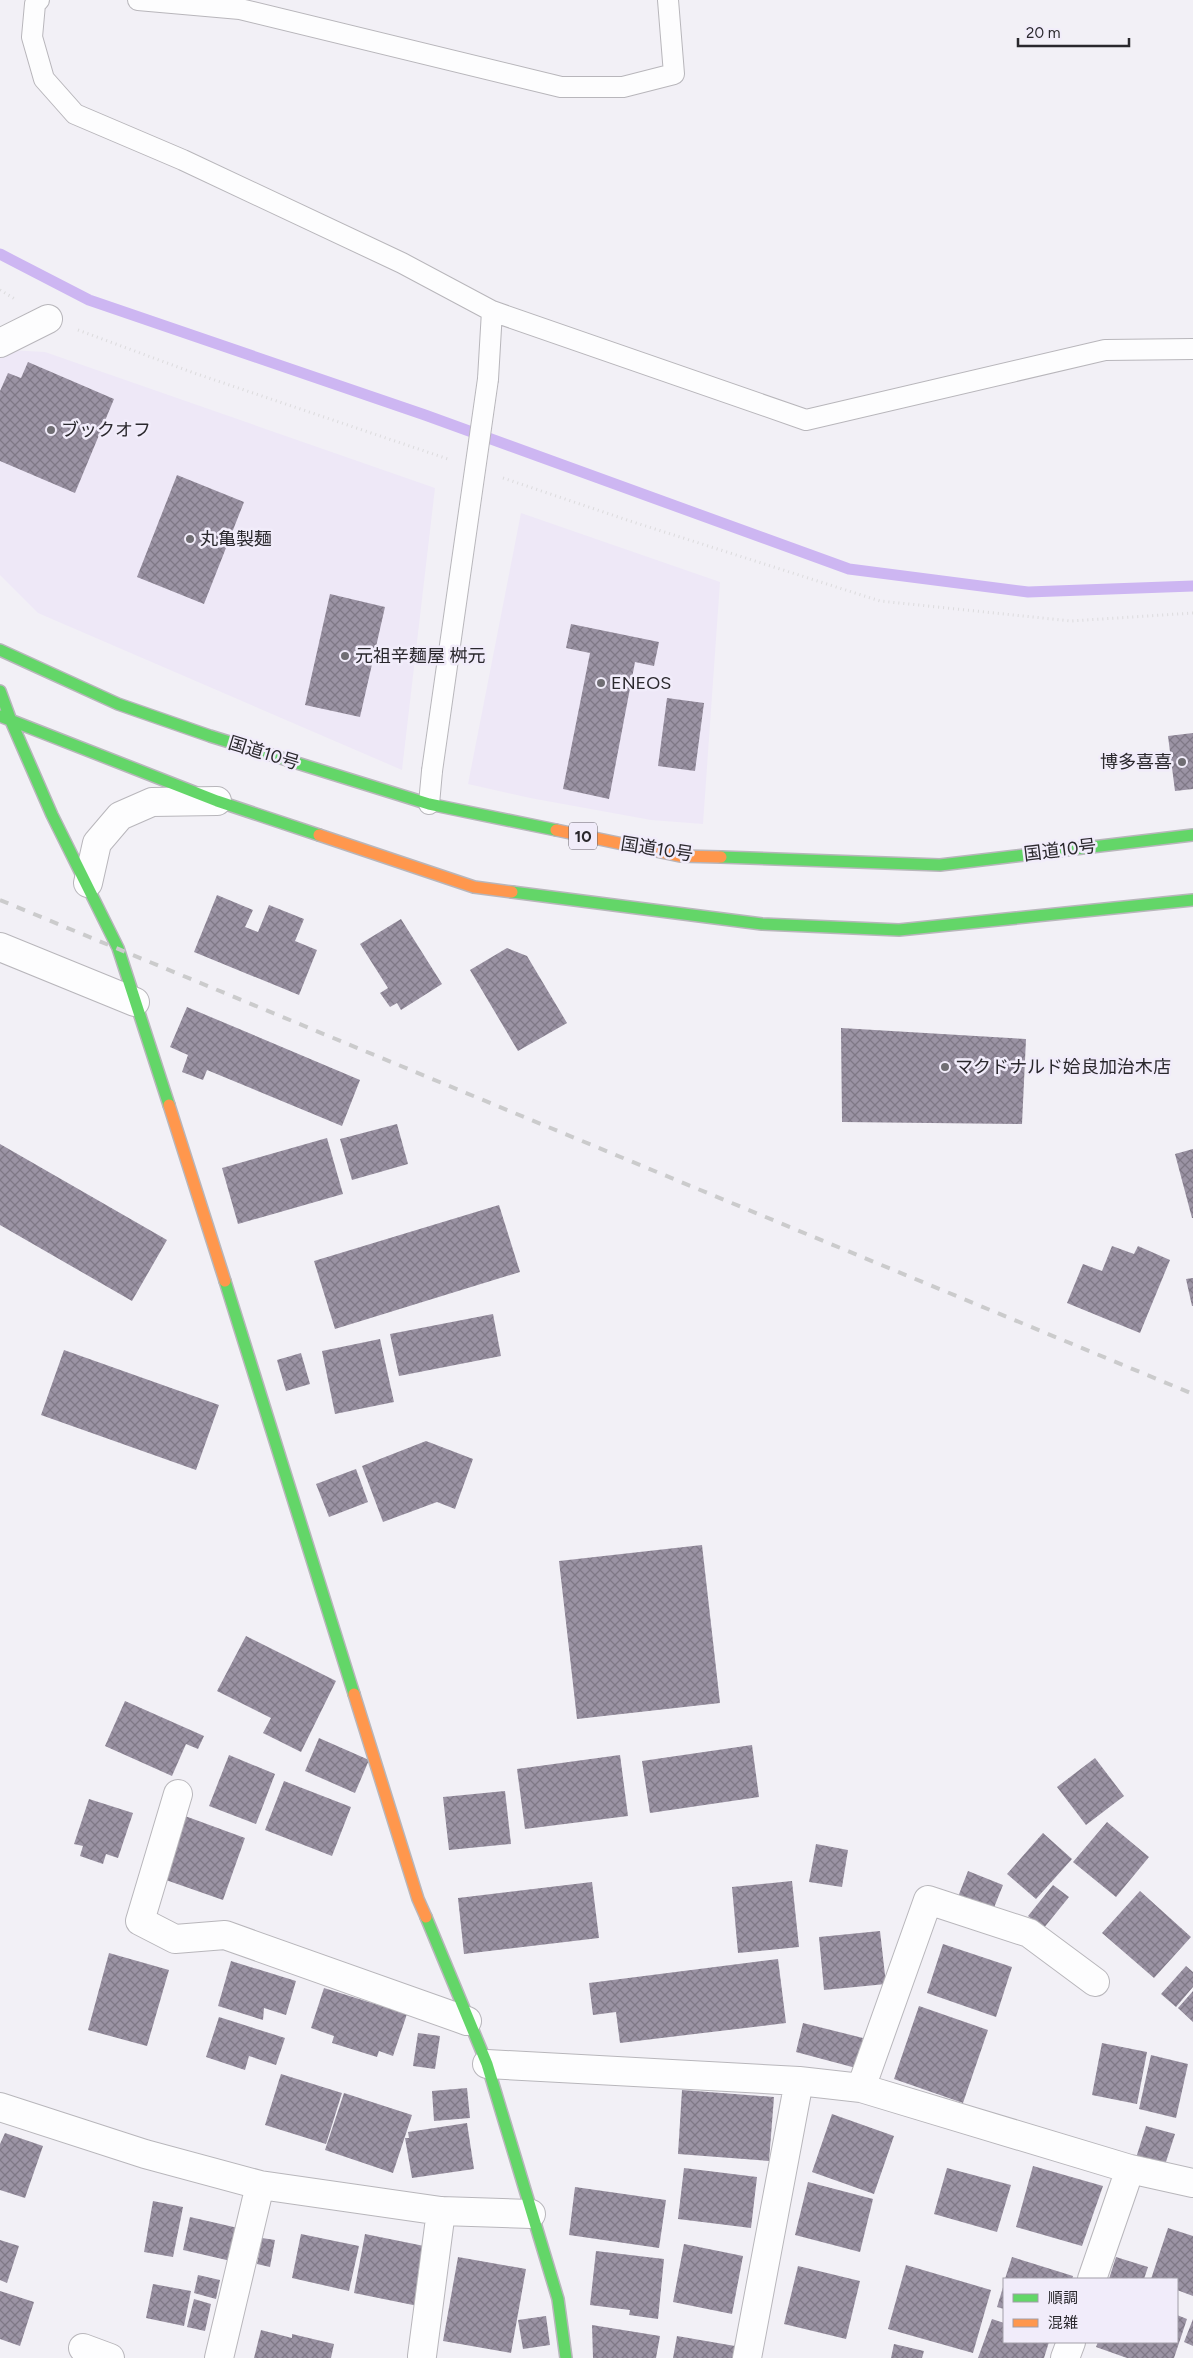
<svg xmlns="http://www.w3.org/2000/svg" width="1193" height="2358" font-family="Figtree,'Noto Sans JP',sans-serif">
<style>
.built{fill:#eee8f7}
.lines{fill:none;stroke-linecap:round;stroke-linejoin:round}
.stream{stroke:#cdb6f2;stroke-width:11}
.building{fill:url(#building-cross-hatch)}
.lane-casing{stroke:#b8b6bb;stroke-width:22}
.street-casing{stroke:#b8b6bb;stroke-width:30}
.fast-casing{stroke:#b8b6bb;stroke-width:14}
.slow-casing{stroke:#b8b6bb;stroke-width:14}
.path{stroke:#dcdbdd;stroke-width:3;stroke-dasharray:1 4;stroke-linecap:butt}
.lane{stroke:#fdfdfe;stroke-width:20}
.street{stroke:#fdfdfe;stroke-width:28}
.fast{stroke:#63d668;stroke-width:11}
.slow{stroke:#ff974d;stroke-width:11}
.rail{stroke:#cbcbcc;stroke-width:4;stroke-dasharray:9 9;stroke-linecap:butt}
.lane-bridge-casing{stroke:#b8b6bb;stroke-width:22;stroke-linecap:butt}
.lane-bridge{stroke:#fdfdfe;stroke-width:20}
.poi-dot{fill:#706e73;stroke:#f1ecfa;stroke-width:2}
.labels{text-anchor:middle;stroke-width:5;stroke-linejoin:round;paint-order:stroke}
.shield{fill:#f1ecfa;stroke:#66636a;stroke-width:1}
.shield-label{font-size:16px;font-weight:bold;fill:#2a282d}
.poi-label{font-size:18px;fill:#2a282d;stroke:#f1ecfa;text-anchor:start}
.street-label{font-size:18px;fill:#2a282d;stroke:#f1ecfa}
</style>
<defs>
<pattern id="building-cross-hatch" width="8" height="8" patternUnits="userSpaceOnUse" patternTransform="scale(1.25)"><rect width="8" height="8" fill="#9b93a4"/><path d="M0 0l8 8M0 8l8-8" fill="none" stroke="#7f7886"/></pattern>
</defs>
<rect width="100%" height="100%" fill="#f2f0f6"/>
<path class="built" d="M9,350L45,352L435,488L402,770L38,613L0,575V356Z
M521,513L720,582L703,824L651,820L530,798L468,784Z"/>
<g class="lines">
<path class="stream" d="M0,254L89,300L425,415L849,569L1028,592L1193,586"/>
</g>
<path class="building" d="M28,362L114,399L75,493L0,461V391L8,373L21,378Z
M177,475L244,502L204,604L137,577Z
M330,594L385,607L360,717L305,705Z
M571,624L659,642L654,666L635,662L609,799L563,789L590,653L566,648Z
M667,698L704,703L695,771L658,766Z
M1193,733V789L1175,791L1168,736Z
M217,895L253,910L245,927L258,932L269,905L304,919L295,941L317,950L299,995L194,952Z
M401,919L442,984L401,1010L397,1003L390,1007L380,993L388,988L360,944Z
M507,948L527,956L567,1023L518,1051L470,970Z
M187,1007L360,1080L342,1126L207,1070L203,1080L182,1072L188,1055L170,1047Z
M841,1028L1026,1039L1022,1124L842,1122Z
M397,1124L408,1164L352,1180L340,1139Z
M327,1138L343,1194L238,1224L222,1168Z
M0,1144L167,1240L132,1301L0,1225Z
M1193,1149V1218H1192L1175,1154Z
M499,1205L520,1272L335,1329L314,1261Z
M1112,1246L1134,1254L1138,1246L1170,1260L1140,1333L1067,1303L1083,1264L1102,1271Z
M1193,1278V1306H1192L1186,1279Z
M493,1314L501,1356L399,1376L390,1334Z
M380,1339L394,1402L335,1414L322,1351Z
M64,1350L219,1405L196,1470L41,1415Z
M301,1353L310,1384L286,1391L277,1360Z
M426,1441L473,1459L455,1509L437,1502L383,1522L362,1466Z
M356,1469L368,1502L329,1517L316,1484Z
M702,1545L720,1703L577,1719L559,1561Z
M246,1636L336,1681L301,1752L263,1733L271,1718L217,1691Z
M125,1701L204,1736L198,1749L186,1744L172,1776L105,1746Z
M319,1738L369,1760L355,1793L305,1771Z
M752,1745L759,1797L650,1813L642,1761Z
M229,1755L275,1774L256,1824L209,1806Z
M620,1755L628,1816L525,1829L517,1769Z
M1095,1758L1124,1796L1086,1825L1057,1787Z
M284,1781L351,1807L332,1856L265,1830Z
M505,1791L511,1844L449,1850L443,1797Z
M89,1799L133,1813L118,1858L106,1854L103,1864L80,1856L83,1846L74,1844Z
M185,1816L245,1838L223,1900L163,1879Z
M1107,1822L1149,1857L1116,1897L1073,1862Z
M1043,1833L1072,1859L1036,1899L1007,1874Z
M816,1844L848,1850L842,1887L809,1882Z
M968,1871L1003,1885L991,1915L956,1902Z
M792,1881L799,1947L738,1953L732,1887Z
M592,1882L599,1938L464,1954L458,1898Z
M1053,1885L1069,1897L1043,1929L1028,1916Z
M1140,1891L1191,1937L1154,1978L1102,1933Z
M880,1931L886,1984L824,1990L819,1937Z
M943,1944L1012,1967L996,2017L927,1993Z
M109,1953L169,1970L147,2046L88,2030Z
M778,1959L786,2023L620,2043L616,2012L593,2015L589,1983Z
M231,1961L296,1981L286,2015L264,2008L263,2020L218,2006Z
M1186,1966L1193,1972V1987L1176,2007L1161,1994Z
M324,1988L407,2014L393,2056L379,2051L377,2057L332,2043L334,2036L311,2028Z
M1193,1991V2022L1178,2008Z
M919,2006L988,2030L963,2103L894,2079Z
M219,2017L285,2038L276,2065L249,2056L245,2070L206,2057Z
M803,2023L863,2038L856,2068L796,2052Z
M418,2033L440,2036L435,2069L413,2066Z
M1102,2043L1147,2052L1137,2104L1092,2095Z
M1151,2055L1188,2064L1176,2118L1139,2109Z
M281,2074L342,2093L326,2144L265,2125Z
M467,2088L470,2118L434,2121L432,2091Z
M682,2090L774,2097L769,2161L678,2154Z
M344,2093L412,2115L393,2173L325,2150Z
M832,2114L894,2136L874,2194L812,2172Z
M467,2123L474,2169L412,2178L405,2138H409L408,2132Z
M1146,2126L1175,2134L1164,2168L1136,2158Z
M5,2133L43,2146L25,2198L0,2190V2144Z
M1033,2166L1103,2186L1082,2246L1016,2227Z
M684,2168L757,2177L751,2228L678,2219Z
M947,2168L1011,2185L997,2232L934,2214Z
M808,2182L873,2199L860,2252L795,2235Z
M575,2187L666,2200L659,2248L569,2235Z
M153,2201L183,2207L173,2257L144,2252Z
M190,2217L238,2228L231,2261L183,2250Z
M1168,2228L1193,2236V2296L1177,2290V2279H1151Z
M301,2234L359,2246L349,2291L292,2278Z
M365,2234L429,2247L418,2306L354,2293Z
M262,2238L275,2240L270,2267L257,2264Z
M0,2240L19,2246L7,2283L0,2280Z
M684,2244L743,2256L732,2314L673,2302Z
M596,2251L664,2259L658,2319L629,2315L630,2310L590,2305Z
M458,2257L526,2269L511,2353L443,2341Z
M1012,2257L1073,2276L1072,2279H1005Z
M1116,2257L1148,2267L1144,2279H1109Z
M906,2265L991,2290L973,2353L888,2329Z
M798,2266L860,2281L846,2339L784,2324Z
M198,2275L220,2280L216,2299L194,2293Z
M153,2284L191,2291L184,2326L146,2318Z
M1004,2284V2309L997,2307Z
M0,2291L34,2302L20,2346L0,2339Z
M194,2299L211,2304L205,2331L187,2327Z
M1177,2315L1187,2319L1174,2358H1127L1096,2347L1098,2342H1177Z
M546,2316L550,2345L523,2349L518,2320Z
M992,2319L1004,2323V2342H1049L1044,2358H978Z
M1193,2319V2346L1184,2342Z
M592,2325L660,2336L656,2358H593Z
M261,2330L292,2338V2334L334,2344L331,2358H254Z
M677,2336L735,2346L733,2358H673Z
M894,2344L924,2351L922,2358H891Z"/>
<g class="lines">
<g class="lane-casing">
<path id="lane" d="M39,0L35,4L32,37L44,79L75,114L183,160L402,263L492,311L806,420L1105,350L1193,349
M138,0L240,9L561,87H623L674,74L668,0
M488,379L492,311
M429,804L432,771"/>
</g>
<g class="street-casing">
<path id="street" d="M0,343L48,319
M88,883L97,843L120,816L152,802L217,801
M0,947L135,1002
M178,1794L140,1921L175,1939L225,1935L467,2021
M487,2064L799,2081L861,2088L1130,2169L1193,2183
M861,2088L928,1900L1029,1933L1095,1982
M0,2107L145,2154L260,2185L441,2211L531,2214
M1092,2279L1130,2169
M83,2348L110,2358
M422,2356L441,2211
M219,2358L260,2185
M747,2358L799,2081
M1065,2358L1071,2342"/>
</g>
<g class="fast-casing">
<path id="fast" d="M0,650L118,704L210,736L429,804L556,830
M0,691L11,721
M0,716L217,801L319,835
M11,721L52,815L118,948L169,1105
M721,857L940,865L1193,835
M512,892L762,924L899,930L1193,900
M225,1281L354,1694
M426,1917L487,2064L558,2299L566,2358"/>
</g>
<g class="slow-casing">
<path id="slow" d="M556,830L680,856L721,857
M319,835L474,887L512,892
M169,1105L225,1281
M354,1694L418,1899L426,1917"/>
</g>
<path class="path" d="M0,290L15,299
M78,330L194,373L448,459
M503,478L630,521L880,601L1071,621L1193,613"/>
<use href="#lane" class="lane"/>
<use href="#street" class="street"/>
<use href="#fast" class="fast"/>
<use href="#slow" class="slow"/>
<path class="rail" d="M0,900L1193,1394"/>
<g class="lane-bridge-casing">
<path id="lane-bridge" d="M432,771L488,379"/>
</g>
<use href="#lane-bridge" class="lane-bridge"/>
</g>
<g class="poi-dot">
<circle cx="51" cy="430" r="5"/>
<circle cx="190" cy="539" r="5"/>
<circle cx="345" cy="656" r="5"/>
<circle cx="601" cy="683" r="5"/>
<circle cx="1182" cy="762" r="5"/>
<circle cx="945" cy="1067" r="5"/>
</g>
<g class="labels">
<rect class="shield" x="569" y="822.5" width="28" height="27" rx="4"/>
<g class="shield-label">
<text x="583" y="842">10</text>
</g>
<g class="poi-label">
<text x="61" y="436">ブックオフ</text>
<text x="200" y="545">丸亀製麺</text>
<text x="355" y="662">元祖辛麺屋 桝元</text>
<text x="611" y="689">ENEOS</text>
<text x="1172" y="768" text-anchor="end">博多喜喜</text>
<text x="955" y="1073">マクドナルド姶良加治木店</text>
</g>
<g class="street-label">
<text transform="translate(264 753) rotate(17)" y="6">国道10号</text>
<text transform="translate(657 849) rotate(9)" y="6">国道10号</text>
<text transform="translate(1060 850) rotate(-7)" y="6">国道10号</text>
</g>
</g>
<rect x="1003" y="2278" width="175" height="65" fill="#f1ecfa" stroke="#a19ea8"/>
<rect x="1013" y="2294" width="25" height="8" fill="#63d668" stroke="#a19ea8"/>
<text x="1048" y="2303" font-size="15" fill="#2a282d">順調</text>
<rect x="1013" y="2319" width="25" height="8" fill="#ff974d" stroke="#a19ea8"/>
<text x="1048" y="2328" font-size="15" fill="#2a282d">混雑</text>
<path d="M1018 38v8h111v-8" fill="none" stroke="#2a282d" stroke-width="2.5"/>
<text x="1026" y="38" font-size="15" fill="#2a282d" stroke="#f1ecfa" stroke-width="4" paint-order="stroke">20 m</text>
</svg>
